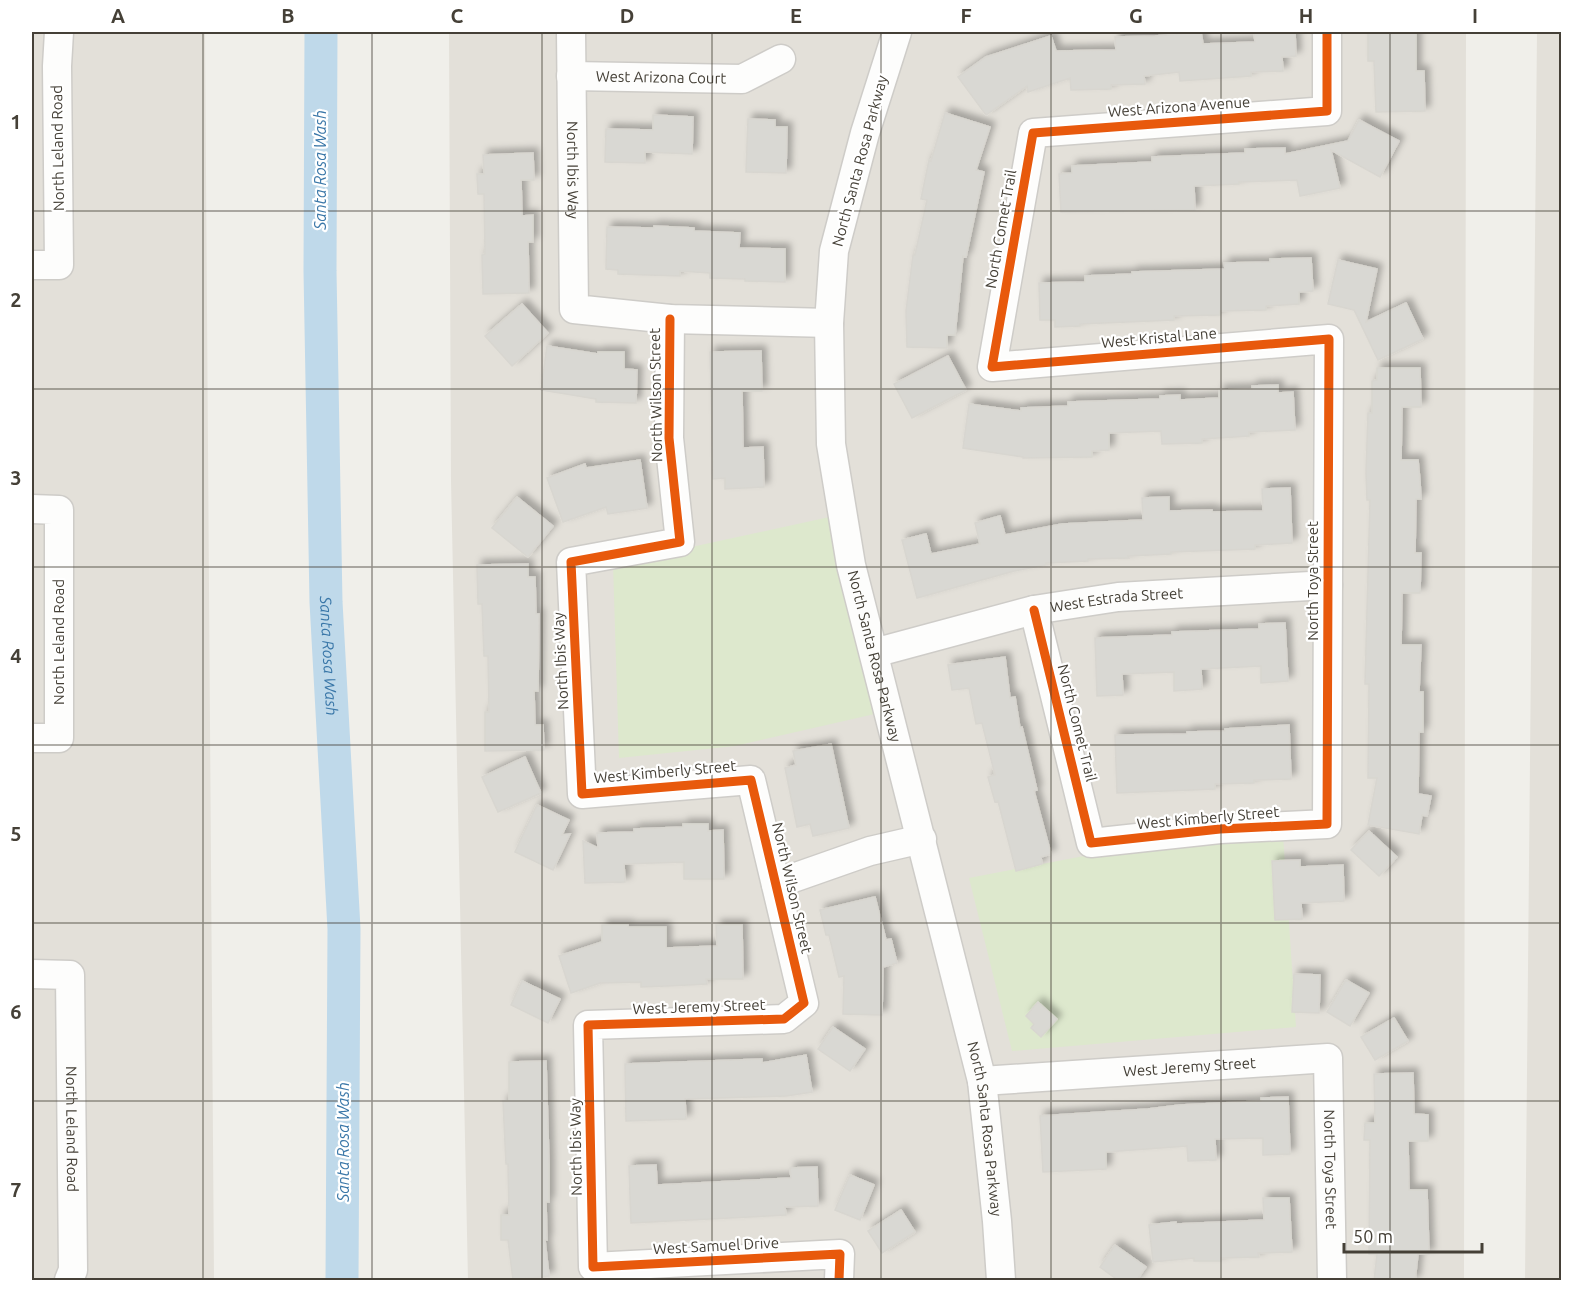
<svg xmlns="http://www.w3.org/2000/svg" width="1593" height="1312" font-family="Ubuntu,sans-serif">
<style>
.residential{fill:#e3e0d9}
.green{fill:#dde8cd}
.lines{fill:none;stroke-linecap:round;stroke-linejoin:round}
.river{stroke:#bfd9ea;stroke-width:33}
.building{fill:#d9d8d3;stroke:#d8d6d0;stroke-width:1.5;filter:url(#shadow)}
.minor-casing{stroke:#ceccc8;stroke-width:31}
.minor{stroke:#fdfdfc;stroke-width:28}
.cycleway-casing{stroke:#fff;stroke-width:13}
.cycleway{stroke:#e8590c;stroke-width:9}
.grid{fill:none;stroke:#454037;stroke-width:1.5;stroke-opacity:0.55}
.labels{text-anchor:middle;stroke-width:4.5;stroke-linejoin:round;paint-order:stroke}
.street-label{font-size:15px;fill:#454037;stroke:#fff}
.water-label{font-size:16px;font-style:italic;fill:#3a77a8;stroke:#fff}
.neatline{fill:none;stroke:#454037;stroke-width:2}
.grid-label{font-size:20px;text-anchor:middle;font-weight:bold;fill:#454037}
</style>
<defs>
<filter id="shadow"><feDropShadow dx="5" dy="-5" stdDeviation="3" flood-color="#0004"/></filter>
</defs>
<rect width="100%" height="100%" fill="#f0efea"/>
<path class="residential" d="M32,32H205L214,1280H32Z
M449,32H1466L1464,1280H468L451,481Z
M1537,32H1562L1561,1280H1525Z"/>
<path class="green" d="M834,516L879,713L735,746L619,758L613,564Z
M1283,835L1296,1027L1012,1051L969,878L1110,851Z"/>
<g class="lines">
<path class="river" id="s1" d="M321,32L320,271L326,602L344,929L342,1280"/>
</g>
<path class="building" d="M1201,32L1203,44L1255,42L1254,32H1295L1296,56L1282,57L1283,71L1251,72V76L1180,81L1179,72L1144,76L1145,84L1111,85V89L1071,90L1070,78L1028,92L1027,86L986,115L958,77L986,57L1051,36L1056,51L1116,50L1115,37L1155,36Z
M1377,32H1416V71H1424L1425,111L1376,112L1374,61H1368V33H1377Z
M945,113L990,127L976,170L984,172L966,257L963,256L955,335H947V348L907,347L906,311L913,255H915L927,200L921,199L929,160L931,161Z
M653,115L693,117L692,154L645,152V163L605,162L606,129L653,130Z
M748,119L775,120V127H787L786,173L746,172Z
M1359,120L1399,141L1380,177L1331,150L1340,188L1300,196L1297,180L1239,182V184L1194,186L1195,210L1061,212L1059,174L1072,173V166L1152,162V157L1245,153V149L1285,148V154L1348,141Z
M533,153L534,180H521L522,216L533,215V242H528L529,293L483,294L482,255L485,254L484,194H478L477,174H484L483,155Z
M654,226L694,228V231L740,233L739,248L785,249V282L745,281V279L710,278V273L680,271V276L618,274V270L606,269L607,227L654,228Z
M1311,258L1313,291L1299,292V304L1266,306V310L1220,311V315L1174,316V320L1080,324V326L1055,327V320H1040L1039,283L1085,282V276L1132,274V272L1225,269L1224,263L1270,262V259Z
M1338,260L1377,269L1366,322L1406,303L1423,339L1378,360L1354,310L1328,304Z
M522,304L548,333L512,366L485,336Z
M547,346L598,354V352H624V369L637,370L636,403L596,402V399L541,390Z
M761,351L762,391H742L743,448L763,447L764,487L725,489V478L713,479L710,352Z
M948,356L966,390L912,418L894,384Z
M1377,368H1420L1421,407H1402L1401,460H1418L1420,481L1421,499H1416L1415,553H1421L1420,593H1402L1401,645H1421L1419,692H1423V732H1419L1418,794L1431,796L1427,816L1422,815L1419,834L1368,825L1377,778H1368L1369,684H1365L1370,500H1367L1366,473L1368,413H1372V381L1377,380Z
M1278,385V393L1293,392L1295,430L1249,432V436L1202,439V443L1162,444L1161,431L1109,433V450L1092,451V457L1023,458V457L963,448L969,404L1021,411V408L1068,406V402L1160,399V396L1180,395V400L1219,398V390L1252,389V386Z
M640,460L647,508L608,514L606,507L563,522L547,478L585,464L586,468Z
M1290,488L1292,543L1255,545V549L1171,552V554L1128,556L1129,558L1088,559V561L1046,563V565L1014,571L917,598L902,540L926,534L931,554L980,544L975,523L1000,516L1005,535L1062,524L1143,520L1142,498L1169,497V511L1212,510V512L1263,511L1262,489Z
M517,497L553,526L528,557L492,528Z
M528,564V577H535L536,614H539L538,691H534L535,725H543L544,750L485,751V712H489L488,656H484L482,604H478L477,565Z
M1285,623L1288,681L1261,683V666L1201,669L1202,689L1174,691V672L1122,674L1123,695L1097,696L1095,638L1172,635V632L1259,629V624Z
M1005,657L1010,698L1015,697L1020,728L1022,727L1037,790L1034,791L1051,854L1041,857L1042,864L1016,871L998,801L995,802L988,777L995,775L982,723L976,724L969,688L952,690L948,665Z
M1289,725L1291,779L1254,780V783L1215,784V789L1117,793L1115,735L1187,734V732L1225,731V729Z
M831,744L849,828L813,836L810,824L797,827L785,768L796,765L793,751Z
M525,757L541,793L498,812L482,777Z
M537,805L569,820L562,835L570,834L553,870L515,852Z
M683,824H708V831L723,830L724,879H684V862L624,864L625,882L585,883L583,841L598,848L597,833L634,832V829L683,827Z
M1369,831L1397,857L1379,876L1351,850Z
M1300,860V867L1343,865L1344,901L1301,903L1302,919L1275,920L1272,861Z
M875,897L886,940L891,939L897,963L883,967L882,1015L843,1014L844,976L839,977L829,935H826L820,910Z
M602,925H628V927H666V948L717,946L716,925H742L743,979H706L707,984L667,986L641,987V982L600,983L571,993L559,956L602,942Z
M1294,974L1320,975L1319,1013L1292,1012Z
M1346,980L1369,993L1350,1026L1327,1012Z
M522,981L560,999L548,1023L511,1005Z
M1038,1002L1057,1019L1041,1037L1031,1028L1034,1024L1026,1016Z
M1394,1018L1408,1041L1375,1060L1361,1037Z
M833,1027L865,1049L850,1071L818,1049Z
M806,1055L812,1092L786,1096L685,1099L686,1119L626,1121L625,1064L762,1059V1063Z
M546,1061L549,1164V1202H546L547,1240H545L549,1276L513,1280L508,1240H501V1215H509L508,1164H506L503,1101H509V1062Z
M1413,1073L1414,1114L1428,1115V1141H1408L1409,1190H1427L1429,1254H1418L1415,1281H1374L1377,1254H1369L1370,1140H1364L1365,1123H1375L1374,1074Z
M1288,1097L1290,1154L1263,1155V1138L1215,1139L1216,1160L1188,1161L1187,1146L1106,1152V1169L1043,1172L1040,1116L1148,1109L1180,1105L1261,1101V1098Z
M656,1165L657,1185L791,1178L790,1168L817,1167L818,1206L785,1207L786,1215L631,1223L629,1166Z
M850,1175L874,1185L860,1220L835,1210Z
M1263,1198H1289L1292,1252L1258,1253L1259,1257L1221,1258V1261H1194V1258L1153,1262L1149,1225L1176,1222V1224L1264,1220Z
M901,1210L915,1232L882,1253L868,1231Z
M1115,1245L1146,1267L1136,1281H1119L1100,1267Z"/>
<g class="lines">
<g class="minor-casing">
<g id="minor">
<path id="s2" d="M571,32L574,309L670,319L829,323"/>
<path id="s3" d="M897,32L865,133L834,251L829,323L831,444L851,565L982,1081L997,1221L1001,1280"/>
<path id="s4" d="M571,76L742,79L781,59"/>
<path d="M32,265H59L57,66L59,32"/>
<path d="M670,319L669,438L680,542L571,562L582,794L751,780L804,1003L784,1019L588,1025L593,1267L840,1254L839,1280"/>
<path d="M32,509L59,510V738H32"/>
<path d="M1034,610L1091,843L1220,829L1327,824L1329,339L992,367L1033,133L1327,111V32"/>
<path id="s5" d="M874,653L1034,610L1118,597L1328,585"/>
<path d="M776,884L870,851L922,839"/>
<path id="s6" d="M32,974L70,975L73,1270L69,1280"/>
<path id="s7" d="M982,1081L1328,1058L1332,1280"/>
</g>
</g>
<use href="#minor" class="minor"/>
<g class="cycleway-casing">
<path id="cycleway" d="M670,319L669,438L680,542L571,562L582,794L751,780L804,1003L784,1019L588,1025L593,1267L840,1254L839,1280
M1034,610L1091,843L1220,829L1327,824L1329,339L992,367L1033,133L1327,111V32"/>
</g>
<use href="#cycleway" class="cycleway"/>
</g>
<path class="grid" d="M203,32V1280M372,32V1280M542,32V1280M712,32V1280M881,32V1280M1051,32V1280M1221,32V1280M1390,32V1280M32,211H1562M32,389H1562M32,567H1562M32,745H1562M32,923H1562M32,1101H1562"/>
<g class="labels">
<g class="street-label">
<text dy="5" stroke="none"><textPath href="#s4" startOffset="90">West Arizona Court</textPath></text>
<text transform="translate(1179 107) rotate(-4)" y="5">West Arizona Avenue</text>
<text transform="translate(58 148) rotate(-91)" y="5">North Leland Road</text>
<text transform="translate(860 161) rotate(-75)" y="5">North Santa Rosa Parkway</text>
<text dy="5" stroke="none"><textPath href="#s2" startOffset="138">North Ibis Way</textPath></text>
<text transform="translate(1001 229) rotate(-80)" y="5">North Comet Trail</text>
<text transform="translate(1159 338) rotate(-5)" y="5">West Kristal Lane</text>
<text transform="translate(656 395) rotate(-91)" y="5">North Wilson Street</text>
<text transform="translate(1313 581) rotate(-90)" y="5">North Toya Street</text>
<text dy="5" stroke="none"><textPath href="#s5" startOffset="249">West Estrada Street</textPath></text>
<text transform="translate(59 642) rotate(-90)" y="5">North Leland Road</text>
<text dy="5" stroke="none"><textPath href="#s3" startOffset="638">North Santa Rosa Parkway</textPath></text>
<text transform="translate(561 661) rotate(-93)" y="5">North Ibis Way</text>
<text transform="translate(1077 723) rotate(76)" y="5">North Comet Trail</text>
<text transform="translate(665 772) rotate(-5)" y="5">West Kimberly Street</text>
<text transform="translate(1208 818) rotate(-5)" y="5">West Kimberly Street</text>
<text transform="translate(792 888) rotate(77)" y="5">North Wilson Street</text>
<text transform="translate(699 1007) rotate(-2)" y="5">West Jeremy Street</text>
<text dy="5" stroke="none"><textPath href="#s7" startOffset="208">West Jeremy Street</textPath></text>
<text dy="5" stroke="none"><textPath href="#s6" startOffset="192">North Leland Road</textPath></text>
<text dy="5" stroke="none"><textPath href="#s3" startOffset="1124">North Santa Rosa Parkway</textPath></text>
<text transform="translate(576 1147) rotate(-91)" y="5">North Ibis Way</text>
<text dy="5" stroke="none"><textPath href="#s7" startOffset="458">North Toya Street</textPath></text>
<text transform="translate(716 1246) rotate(-3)" y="5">West Samuel Drive</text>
</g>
<g class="water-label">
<text transform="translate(320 170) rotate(-90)" y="6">Santa Rosa Wash</text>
<text dy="6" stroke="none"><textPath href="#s1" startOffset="624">Santa Rosa Wash</textPath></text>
<text transform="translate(343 1142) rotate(-90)" y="6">Santa Rosa Wash</text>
</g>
</g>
<rect width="1593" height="1312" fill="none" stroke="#ffffff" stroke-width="66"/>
<path d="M1344 1243v9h138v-9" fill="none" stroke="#454037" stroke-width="3"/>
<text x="1353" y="1243" font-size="18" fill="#454037" stroke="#ffffff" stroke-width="4.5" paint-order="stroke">50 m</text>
<rect x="33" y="33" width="1527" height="1246" class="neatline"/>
<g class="grid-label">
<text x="118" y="23">A</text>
<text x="288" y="23">B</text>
<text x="457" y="23">C</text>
<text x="627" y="23">D</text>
<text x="796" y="23">E</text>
<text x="966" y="23">F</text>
<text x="1136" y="23">G</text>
<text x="1306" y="23">H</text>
<text x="1475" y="23">I</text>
<text x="16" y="129">1</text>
<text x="16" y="307">2</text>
<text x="16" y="485">3</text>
<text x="16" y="663">4</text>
<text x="16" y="841">5</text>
<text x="16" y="1019">6</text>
<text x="16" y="1197">7</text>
</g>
</svg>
